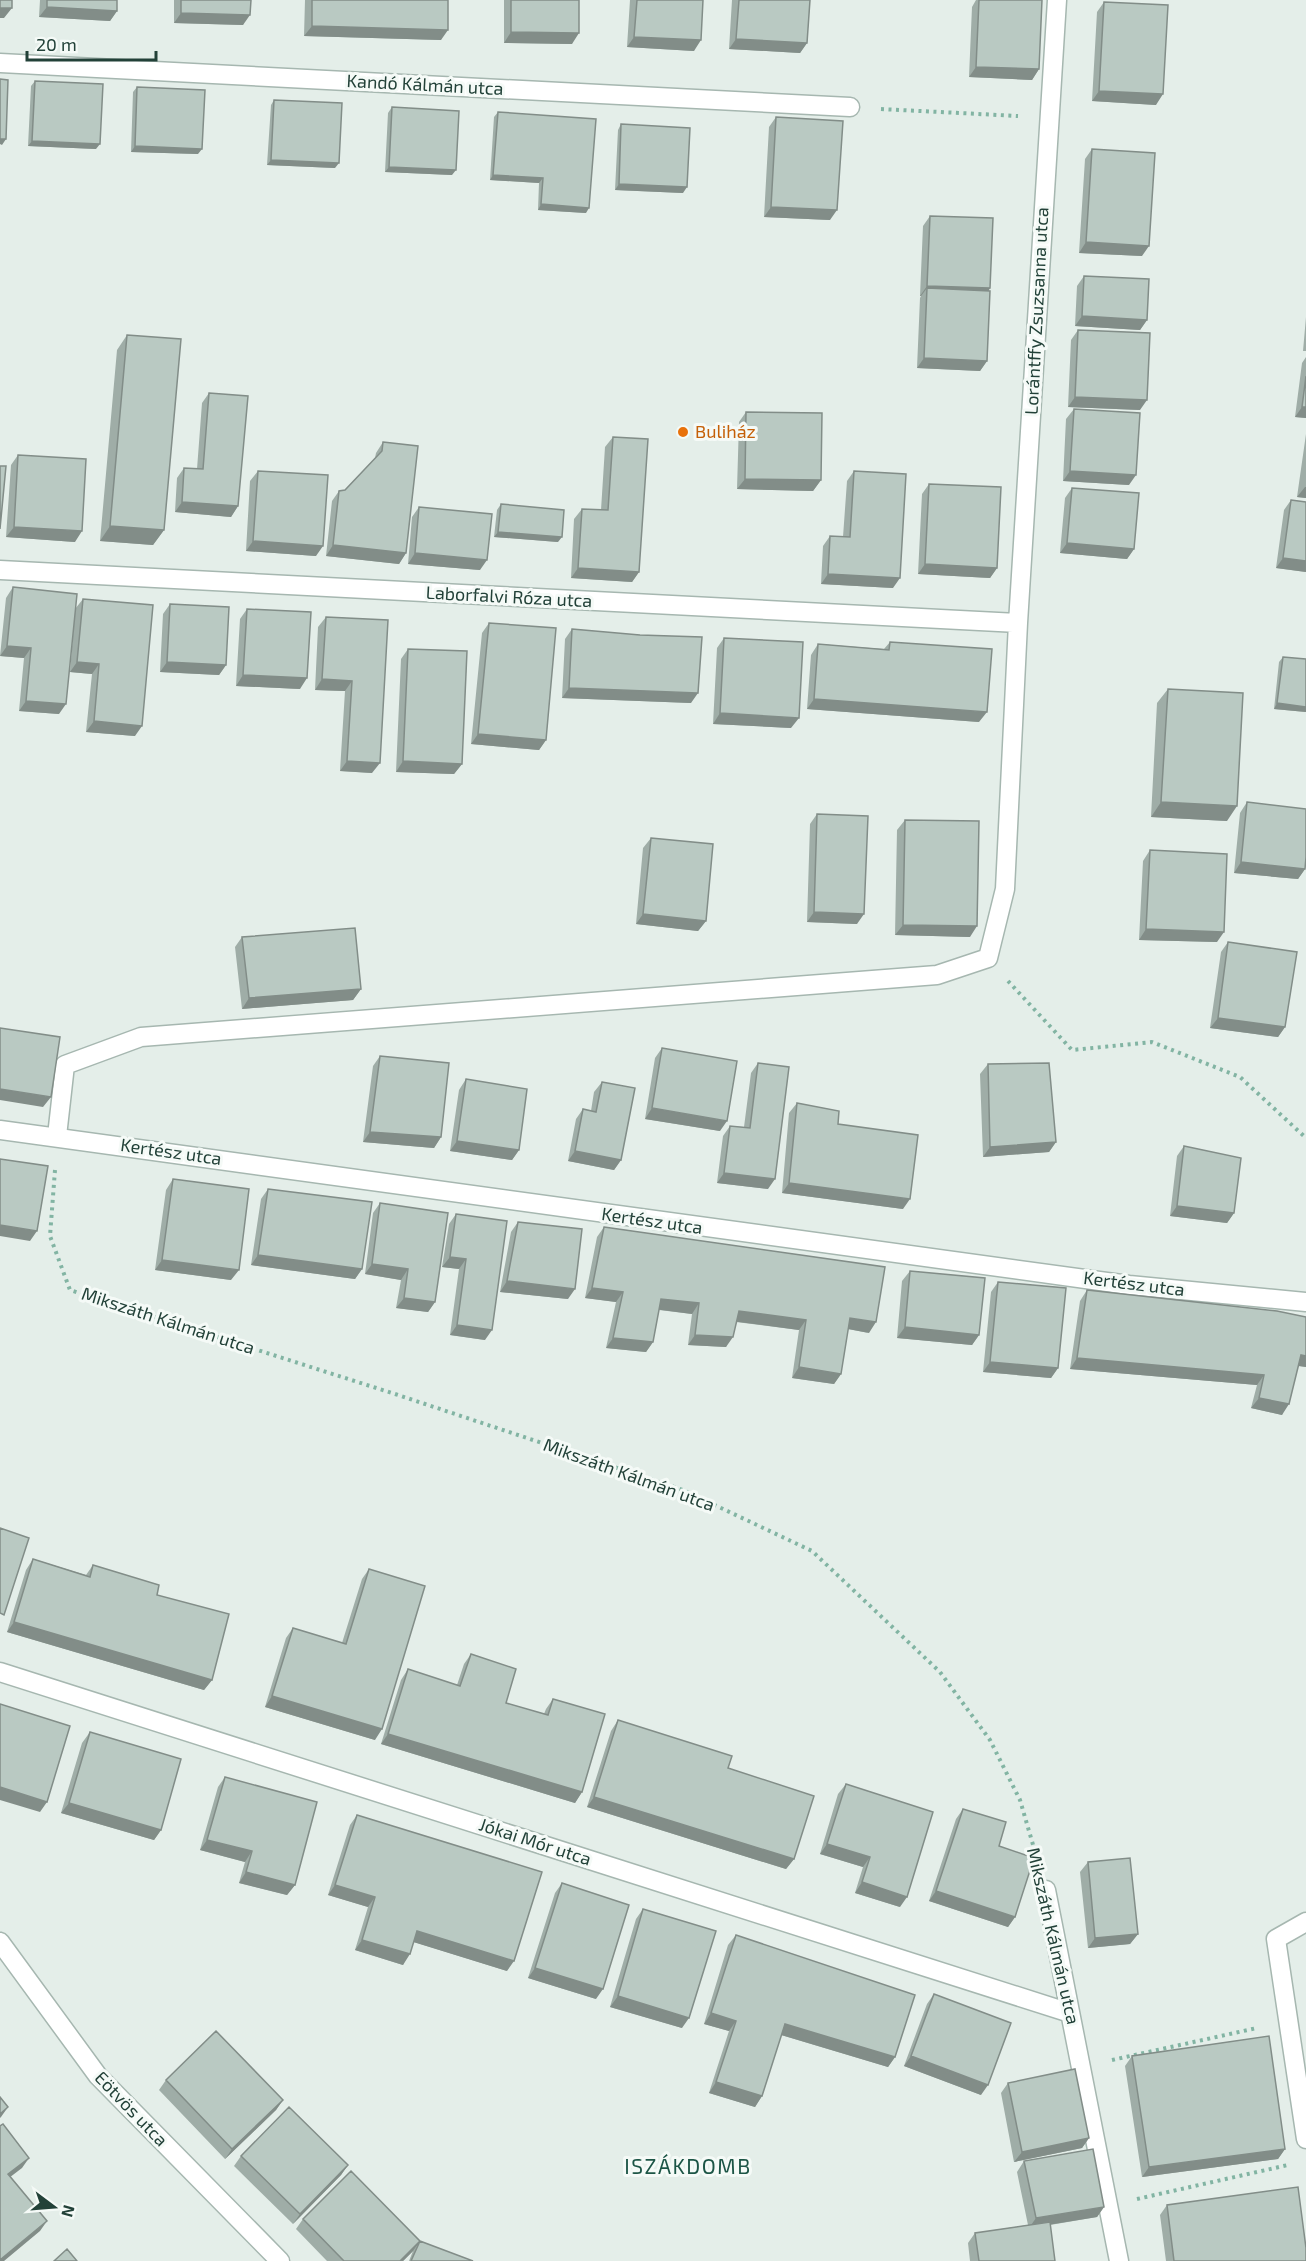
<svg xmlns="http://www.w3.org/2000/svg" width="1306" height="2261" font-family="'Exo 2',sans-serif">
<style>
.lines{fill:none;stroke-linecap:round;stroke-linejoin:round}
.minor-casing{stroke:#a6b7b0;stroke-width:21}
.path{stroke:#82b4a3;stroke-width:4;stroke-dasharray:3 4.5;stroke-linecap:butt}
.minor{stroke:#fff;stroke-width:18}
.wall{fill:#9fada7}
.shaded-wall{fill:#828d88}
.building{fill:#b9c9c2;stroke:#828d88;stroke-width:1.5}
.food-dot{fill:#e8710a;stroke:#f5faf7;stroke-width:2}
.labels{text-anchor:middle;stroke-width:6;stroke-linejoin:round;paint-order:stroke}
.street-label{font-size:18px;fill:#224138;stroke:#f5faf7}
.food-label{font-size:18px;fill:#c56008;stroke:#f5faf7;text-anchor:start}
.quarter-label{font-size:21px;letter-spacing:1.5px;fill:#1c5546;stroke:#f5faf7}
</style>
<rect width="100%" height="100%" fill="#e4eee9"/>
<g class="lines">
<g class="minor-casing">
<path id="minor" d="M0,63L850,107
M0,570L1018,623
M0,1130L1129,1285L1306,1302
M57,1136L65,1065L141,1037L937,975L988,958L1005,889L1018,623L1057,0
M0,1672L1070,2013
M1046,1890L1119,2261
M1306,1922L1276,1939L1306,2139
M0,1942L98,2076L280,2261"/>
</g>
<path class="path" d="M881,109L1018,116
M1008,981L1072,1050L1152,1042L1240,1077L1306,1138
M55,1170L50,1236L70,1290L392,1393L683,1490L812,1551L940,1672L990,1740L1020,1800L1038,1862
M1112,2060L1257,2028
M1137,2199L1288,2165"/>
<use href="#minor" class="minor"/>
</g>
<path class="wall" d="M40,0H117V11L110,21L39,17Z
M174,0H251L243,25L174,23Z
M305,0H448L441,40L304,36Z
M504,0H579L572,44L504,43Z
M630,0H703L694,51L627,47Z
M732,0H810L807,43L800,53L729,49Z
M976,0H1042L1039,69L1032,80L969,77L972,7Z
M1104,2L1156,105L1092,101L1097,12Z
M35,81L96,149L28,146L31,86Z
M137,87L198,154L131,152L133,92Z
M274,100L335,168L267,165L271,105Z
M392,107L452,175L385,172L388,113Z
M498,112L586,213L538,210L539,183L490,180L494,117Z
M776,117L830,220L764,217L769,127Z
M621,124L683,193L615,190L618,130Z
M1092,149L1142,256L1079,253L1085,159Z
M930,216L990,288L989,290L987,361L980,371L917,368L920,298L921,296H920L923,226Z
M1084,276L1147,320L1140,330L1075,326L1077,286Z
M1306,317V351H1303Z
M1078,330L1140,410L1068,407L1071,340Z
M127,335L164,530L153,545L100,541L117,350Z
M1306,357V418L1295,417L1302,363Z
M209,393L238,506L231,517L175,512L177,478L184,468L197,469L202,403Z
M1074,409L1129,485L1063,481L1066,419Z
M746,412L821,480L813,491L737,489L739,422Z
M1306,434V498L1297,497Z
M613,437L639,572L632,582L571,578L574,519L582,509L601,510L605,447Z
M383,442L406,553L399,564L326,556L332,501L339,491L345,490L375,458L376,453Z
M18,455L75,542L6,537L11,465Z
M258,471L316,556L246,551L250,481Z
M854,471L893,588L821,584L823,546L830,536L843,537L847,481Z
M929,484L997,568L990,578L918,574L922,494Z
M1072,488L1134,549L1127,559L1060,553L1065,498Z
M1291,500L1306,502V572L1276,568L1284,510Z
M501,504L558,542L494,537L497,510Z
M419,507L480,570L408,564L412,517Z
M13,587L59,714L19,711L24,658L0,656L6,598Z
M83,599L135,736L86,732L92,674L70,672L75,609Z
M170,604L226,665L219,675L160,672L163,614Z
M247,609L300,689L236,686L240,619Z
M326,617L388,620L372,773L340,771L345,691L315,690L318,627Z
M489,623L546,740L539,750L471,744L482,633Z
M572,629L691,703L562,698L565,639Z
M724,638L791,728L713,724L717,648Z
M890,642L979,722L807,709L811,655L818,644L884,649Z
M408,649L462,764L454,774L396,772L401,659Z
M1283,657L1306,712L1274,709L1279,662Z
M1168,689L1227,821L1151,817L1157,703Z
M1247,802L1305,869L1298,879L1234,873L1240,813Z
M817,814L857,924L807,922L810,824Z
M905,820L970,937L895,935L897,830Z
M651,838L706,921L698,931L636,924L643,848Z
M1150,850L1217,942L1139,940L1143,861Z
M242,937L361,989L353,1000L242,1009L235,947Z
M1228,942L1285,1027L1278,1037L1210,1028L1221,952Z
M662,1048L720,1131L645,1119L655,1058Z
M380,1056L441,1137L434,1148L363,1142L373,1066Z
M758,1063L768,1189L717,1183L723,1136L730,1126L744,1127L751,1073Z
M988,1064L1056,1142L1049,1152L983,1157L980,1074Z
M466,1079L519,1150L512,1160L450,1151L459,1090Z
M602,1082L621,1160L614,1170L568,1161L576,1119L583,1109L591,1111L594,1092Z
M797,1103L838,1124L903,1209L782,1193L789,1113Z
M1184,1146L1234,1213L1227,1223L1170,1216L1177,1156Z
M173,1179L231,1280L155,1270L166,1190Z
M268,1189L362,1269L355,1279L251,1265L261,1199Z
M380,1203L435,1302L428,1312L396,1308L401,1280L365,1274L373,1213Z
M456,1214L485,1340L450,1335L459,1269L442,1267L449,1224Z
M518,1222L568,1299L500,1292L511,1232Z
M604,1227L869,1333L848,1329L841,1374L834,1384L792,1378L799,1330L736,1322L726,1347L688,1345L692,1314L659,1310L653,1342L646,1352L606,1348L616,1302L585,1298L597,1237Z
M910,1271L979,1335L972,1345L897,1338L902,1281Z
M998,1282L1058,1368L1051,1378L983,1372L991,1292Z
M1087,1290L1306,1317V1367L1298,1366L1282,1415L1251,1408L1257,1385L1070,1369L1080,1301Z
M33,1559L86,1575L93,1565L157,1595L212,1680L204,1690L7,1632L26,1570Z
M369,1569L375,1740L265,1707L286,1638L293,1628L342,1643L362,1579Z
M471,1654L506,1703L544,1714L546,1709L553,1699L582,1792L575,1803L381,1744L401,1680L408,1669L457,1685L464,1664Z
M618,1720L728,1768L794,1859L786,1869L587,1807L611,1731Z
M90,1732L161,1830L154,1840L61,1813L82,1743Z
M225,1777L295,1885L287,1895L239,1883L245,1862L200,1850L218,1787Z
M846,1784L900,1907L855,1893L863,1867L820,1854L838,1794Z
M963,1809L1015,1917L1008,1927L929,1901L956,1819Z
M357,1815L507,1971L414,1942L403,1965L355,1950L368,1907L328,1895L350,1825Z
M1088,1862L1138,1934L1130,1944L1088,1948L1080,1872Z
M562,1883L596,1999L528,1978L555,1893Z
M643,1909L682,2028L610,2007L636,1919Z
M736,1935L895,2057L888,2067L781,2035L762,2096L755,2107L709,2093L729,2031L704,2024L728,1945Z
M934,1994L981,2095L904,2066L927,2004Z
M1132,2056L1285,2149L1278,2159L1142,2177L1125,2066Z
M166,2080L283,2100L276,2110L225,2159L159,2090Z
M1008,2083L1089,2138L1082,2148L1014,2162L1001,2093Z
M241,2156L348,2165L341,2175L293,2224L234,2166Z
M1024,2161L1104,2207L1097,2217L1050,2225L1055,2261H970L968,2243L975,2233L1028,2225L1017,2172Z
M1167,2205L1306,2261H1166L1160,2215Z
M303,2219L420,2241L473,2261H409L413,2251L403,2261H327L296,2229Z"/>
<path class="shaded-wall" d="M47,7L117,11L110,21L39,17Z
M0,8H12L4,18H0Z
M181,13L250,15L243,25L174,23Z
M312,26L448,30L441,40L304,36Z
M511,32L579,33L572,44L504,43Z
M634,37L701,40L694,51L627,47Z
M736,39L807,43L800,53L729,49Z
M976,67L1039,69L1032,80L969,77Z
M1099,91L1163,94L1156,105L1092,101Z
M0,139H6L2,145L0,144Z
M32,141L100,144L96,149L28,146Z
M135,146L202,149L198,154L131,152Z
M271,160L339,163L335,168L267,165Z
M389,167L456,170L452,175L385,172Z
M493,175L543,178L539,183L490,180Z
M619,184L687,187L683,193L615,190Z
M541,204L589,208L586,213L538,210Z
M771,207L837,210L830,220L764,217Z
M1086,242L1149,246L1142,256L1079,253Z
M927,286L990,288L983,299L927,288L921,296H920Z
M1082,316L1147,320L1140,330L1075,326Z
M924,358L987,361L980,371L917,368Z
M1075,397L1147,400L1140,410L1068,407Z
M1302,407H1306V418L1295,417Z
M1070,471L1136,475L1129,485L1063,481Z
M745,479L821,480L813,491L737,489Z
M1305,487H1306V498L1297,497Z
M182,502L238,506L231,517L175,512Z
M110,526L164,530L153,545L100,541Z
M14,527L82,531L75,542L6,537Z
M498,532L562,537L558,542L494,537Z
M253,541L323,546L316,556L246,551Z
M1067,543L1134,549L1127,559L1060,553Z
M333,545L406,553L399,564L326,556Z
M415,553L487,560L480,570L408,564Z
M1283,558L1306,561V572L1276,568Z
M925,564L997,568L990,578L918,574Z
M578,568L639,572L632,582L571,578Z
M828,574L900,578L893,588L821,584Z
M7,646L31,648L24,658L0,656Z
M77,662L99,664L92,674L70,672Z
M167,662L226,665L219,675L160,672Z
M243,675L307,678L300,689L236,686Z
M322,679L352,681L345,691L315,690Z
M569,688L698,693L691,703L562,698Z
M814,699L987,712L979,722L807,709Z
M26,701L66,704L59,714L19,711Z
M1277,703L1306,707V712L1274,709Z
M720,713L799,718L791,728L713,724Z
M94,721L142,726L135,736L86,732Z
M478,734L546,740L539,750L471,744Z
M347,761L380,763L372,773L340,771Z
M403,761L462,764L454,774L396,772Z
M1161,802L1237,806L1227,821L1151,817Z
M1241,862L1305,869L1298,879L1234,873Z
M814,912L864,914L857,924L807,922Z
M643,914L706,921L698,931L636,924Z
M903,925L977,926L970,937L895,935Z
M1146,929L1224,932L1217,942L1139,940Z
M361,989L353,1000L242,1009L249,998Z
M1218,1018L1285,1027L1278,1037L1210,1028Z
M0,1089L51,1097L43,1107L0,1100Z
M652,1108L727,1121L720,1131L645,1119Z
M370,1132L441,1137L434,1148L363,1142Z
M457,1141L519,1150L512,1160L450,1151Z
M1056,1142L1049,1152L983,1157L990,1147Z
M575,1151L621,1160L614,1170L568,1161Z
M724,1173L775,1179L768,1189L717,1183Z
M789,1183L910,1199L903,1209L782,1193Z
M1177,1206L1234,1213L1227,1223L1170,1216Z
M0,1225L37,1231L30,1241L0,1236Z
M258,1255L362,1269L355,1279L251,1265Z
M450,1257L466,1259L459,1269L442,1267Z
M162,1260L239,1270L231,1280L155,1270Z
M372,1264L408,1269L401,1280L365,1274Z
M507,1281L575,1289L568,1299L500,1292Z
M592,1288L623,1292L616,1302L585,1298Z
M404,1298L435,1302L428,1312L396,1308Z
M661,1299L699,1303L692,1314L654,1309Z
M739,1311L806,1320L799,1330L731,1321Z
M850,1318L876,1322L869,1333L843,1328Z
M457,1325L492,1330L485,1340L450,1335Z
M905,1327L979,1335L972,1345L897,1338Z
M695,1335L733,1337L726,1347L688,1345Z
M613,1338L653,1342L646,1352L606,1348Z
M1301,1355L1306,1356V1367L1293,1365Z
M1077,1358L1264,1375L1257,1385L1070,1369Z
M990,1362L1058,1368L1051,1378L983,1372Z
M799,1367L841,1374L834,1384L792,1378Z
M1259,1398L1289,1404L1282,1415L1251,1408Z
M14,1622L212,1680L204,1690L7,1632Z
M272,1696L382,1729L375,1740L265,1707Z
M388,1734L582,1792L575,1803L381,1744Z
M0,1787L47,1802L40,1812L0,1800Z
M594,1797L794,1859L786,1869L587,1807Z
M69,1803L161,1830L154,1840L61,1813Z
M207,1840L252,1851L245,1862L200,1850Z
M827,1844L870,1857L863,1867L820,1854Z
M246,1872L295,1885L287,1895L239,1883Z
M862,1882L907,1897L900,1907L855,1893Z
M335,1885L375,1897L368,1907L328,1895Z
M936,1891L1015,1917L1008,1927L929,1901Z
M417,1931L514,1961L507,1971L410,1941Z
M1138,1934L1130,1944L1088,1948L1095,1938Z
M362,1940L410,1954L403,1965L355,1950Z
M535,1968L603,1989L596,1999L528,1978Z
M618,1996L689,2018L682,2028L610,2007Z
M711,2013L736,2021L729,2031L704,2024Z
M785,2024L895,2057L888,2067L778,2034Z
M911,2056L988,2085L981,2095L904,2066Z
M716,2082L762,2096L755,2107L709,2093Z
M283,2100L276,2110L225,2159L232,2149Z
M8,2107L1,2117L0,2118V2114Z
M1089,2138L1082,2148L1014,2162L1022,2152Z
M1285,2149L1278,2159L1142,2177L1149,2167Z
M29,2158L22,2168L1,2184L8,2174Z
M348,2165L341,2175L293,2224L300,2214Z
M1104,2207L1097,2217L1029,2228L1036,2218Z
M47,2221L40,2231L4,2261H0V2260Z
M420,2241L413,2251L403,2261H400Z"/>
<path class="building" d="M0,0H12V8H0Z
M47,0H117V11L47,7Z
M181,0H251L250,15L181,13Z
M312,0H448V30L312,26Z
M511,0H579V33L511,32Z
M637,0H703L701,40L634,37Z
M739,0H810L807,43L736,39Z
M979,0H1042L1039,69L976,67Z
M1104,2L1168,5L1163,94L1099,91Z
M0,79L8,80L6,139H0Z
M35,81L103,84L100,144L32,141Z
M137,87L205,90L202,149L135,146Z
M274,100L342,103L339,163L271,160Z
M392,107L459,111L456,170L389,167Z
M498,112L596,119L589,208L541,204L543,178L493,175Z
M776,117L843,121L837,210L771,207Z
M621,124L690,128L687,187L619,184Z
M1092,149L1155,153L1149,246L1086,242Z
M930,216L993,218L990,288L927,286Z
M1084,276L1149,279L1147,320L1082,316Z
M927,288L990,291L987,361L924,358Z
M1078,330L1150,333L1147,400L1075,397Z
M127,335L181,339L164,530L110,526Z
M1306,376V407H1302Z
M209,393L248,396L238,506L182,502L184,468L203,469Z
M1074,409L1140,413L1136,475L1070,471Z
M746,412L822,413L821,480L745,479Z
M613,437L648,439L639,572L578,568L582,509L608,510Z
M383,442L418,446L406,553L333,545L339,491L345,490L382,451Z
M18,455L86,459L82,531L14,527Z
M0,466H6L0,529Z
M258,471L328,475L323,546L253,541Z
M854,471L906,474L900,578L828,574L830,536L850,537Z
M929,484L1001,487L997,568L925,564Z
M1072,488L1139,493L1134,549L1067,543Z
M1291,500L1306,502V561L1283,558Z
M501,504L564,510L562,537L498,532Z
M419,507L492,514L487,560L415,553Z
M13,587L77,594L66,704L26,701L31,648L7,646Z
M83,599L153,605L142,726L94,721L99,664L77,662Z
M170,604L229,607L226,665L167,662Z
M247,609L311,612L307,678L243,675Z
M326,617L388,620L380,763L347,761L352,681L322,679Z
M489,623L556,628L546,740L478,734Z
M572,629L640,635L702,637L698,693L569,688Z
M724,638L803,642L799,718L720,713Z
M890,642L992,649L987,712L814,699L818,644L889,650Z
M408,649L467,651L462,764L403,761Z
M1283,657L1306,659V707L1277,703Z
M1168,689L1243,693L1237,806L1161,802Z
M1247,802L1306,809V857L1305,869L1241,862Z
M817,814L868,816L864,914L814,912Z
M905,820L979,821L977,926L903,925Z
M651,838L713,844L706,921L643,914Z
M1150,850L1227,854L1224,932L1146,929Z
M355,928L361,989L249,998L242,937Z
M1228,942L1297,952L1285,1027L1218,1018Z
M0,1028L60,1037L51,1097L0,1089Z
M662,1048L737,1061L727,1121L652,1108Z
M380,1056L449,1063L441,1137L370,1132Z
M758,1063L789,1067L775,1179L724,1173L730,1126L750,1128Z
M1049,1063L1056,1142L990,1147L988,1064Z
M466,1079L527,1089L519,1150L457,1141Z
M602,1082L635,1088L621,1160L575,1151L583,1109L596,1112Z
M797,1103L839,1111L838,1124L918,1135L910,1199L789,1183Z
M1184,1146L1241,1158L1234,1213L1177,1206Z
M0,1159L48,1166L37,1231L0,1225Z
M173,1179L249,1189L239,1270L162,1260Z
M268,1189L372,1202L362,1269L258,1255Z
M380,1203L448,1213L435,1302L404,1298L408,1269L372,1264Z
M456,1214L507,1221L492,1330L457,1325L466,1259L450,1257Z
M518,1222L582,1229L575,1289L507,1281Z
M604,1227L885,1267L876,1322L850,1318L841,1374L799,1367L806,1320L739,1311L733,1337L695,1335L699,1303L661,1299L653,1342L613,1338L623,1292L592,1288Z
M910,1271L985,1278L979,1335L905,1327Z
M998,1282L1066,1288L1058,1368L990,1362Z
M1087,1290L1277,1311L1306,1317V1356L1301,1355L1289,1404L1259,1398L1264,1375L1077,1358Z
M0,1528L29,1538L4,1615L0,1613Z
M33,1559L90,1577L93,1565L159,1585L157,1595L229,1614L212,1680L14,1622Z
M369,1569L425,1586L382,1729L272,1696L293,1628L346,1644Z
M471,1654L516,1669L506,1703L548,1715L553,1699L605,1714L582,1792L388,1734L408,1669L460,1686Z
M0,1704L70,1726L47,1802L0,1787Z
M618,1720L732,1756L728,1768L814,1796L794,1859L594,1797Z
M90,1732L181,1759L161,1830L69,1803Z
M225,1777L317,1802L295,1885L246,1872L252,1851L207,1840Z
M846,1784L933,1812L907,1897L862,1882L870,1857L827,1844Z
M963,1809L1006,1822L999,1846L1034,1858L1015,1917L936,1891Z
M357,1815L542,1872L514,1961L417,1931L410,1954L362,1940L375,1897L335,1885Z
M1130,1858L1138,1934L1095,1938L1088,1862Z
M562,1883L629,1905L603,1989L535,1968Z
M643,1909L716,1931L689,2018L618,1996Z
M736,1935L915,1995L895,2057L785,2024L762,2096L716,2082L736,2021L711,2013Z
M934,1994L1011,2023L988,2085L911,2056Z
M216,2031L283,2100L232,2149L166,2080Z
M1269,2036L1285,2149L1149,2167L1132,2056Z
M1075,2069L1089,2138L1022,2152L1008,2083Z
M0,2097L8,2107L0,2114Z
M289,2107L348,2165L300,2214L241,2156Z
M3,2124L29,2158L8,2174L47,2221L0,2260V2126Z
M1093,2149L1104,2207L1036,2218L1024,2161Z
M351,2171L420,2241L473,2261H411L420,2241L400,2261H344L303,2219Z
M1298,2187L1306,2248V2261H1174L1167,2205Z
M1050,2222L1055,2261H979L975,2233Z
M67,2249L77,2261H54Z"/>
<circle class="food-dot" cx="683" cy="432" r="6"/>
<g class="labels">
<g class="street-label">
<text transform="translate(425 85) rotate(3)" y="6">Kandó Kálmán utca</text>
<text transform="translate(1037 311) rotate(-87)" y="6">Lorántffy Zsuzsanna utca</text>
<text transform="translate(509 597) rotate(3)" y="6">Laborfalvi Róza utca</text>
<text transform="translate(171 1152) rotate(8)" y="6">Kertész utca</text>
<text transform="translate(652 1221) rotate(8)" y="6">Kertész utca</text>
<text transform="translate(1134 1284) rotate(7)" y="6">Kertész utca</text>
<text transform="translate(168 1321) rotate(18)" y="6">Mikszáth Kálmán utca</text>
<text transform="translate(629 1475) rotate(20)" y="6">Mikszáth Kálmán utca</text>
<text transform="translate(535 1842) rotate(18)" y="6">Jókai Mór utca</text>
<text transform="translate(1053 1936) rotate(77)" y="6">Mikszáth Kálmán utca</text>
<text transform="translate(131 2109) rotate(46)" y="6">Eötvös utca</text>
</g>
<g class="food-label">
<text x="695" y="438">Buliház</text>
</g>
<g class="quarter-label">
<text x="688" y="2174">ISZÁKDOMB</text>
</g>
</g>
<g transform="translate(54 2207) rotate(106)" stroke="#f5faf7" stroke-width="4.5" paint-order="stroke">
<path d="M0-4.5L10 22L0 15L-10 22Z" fill="#224138"/>
<text y="-9" font-size="16" font-weight="bold" text-anchor="middle" fill="#224138">N</text>
</g>
<path d="M27 51v9h129v-9" fill="none" stroke="#224138" stroke-width="3"/>
<text x="36" y="51" font-size="18" fill="#224138" stroke="#f5faf7" stroke-width="4.5" paint-order="stroke">20 m</text>
</svg>
